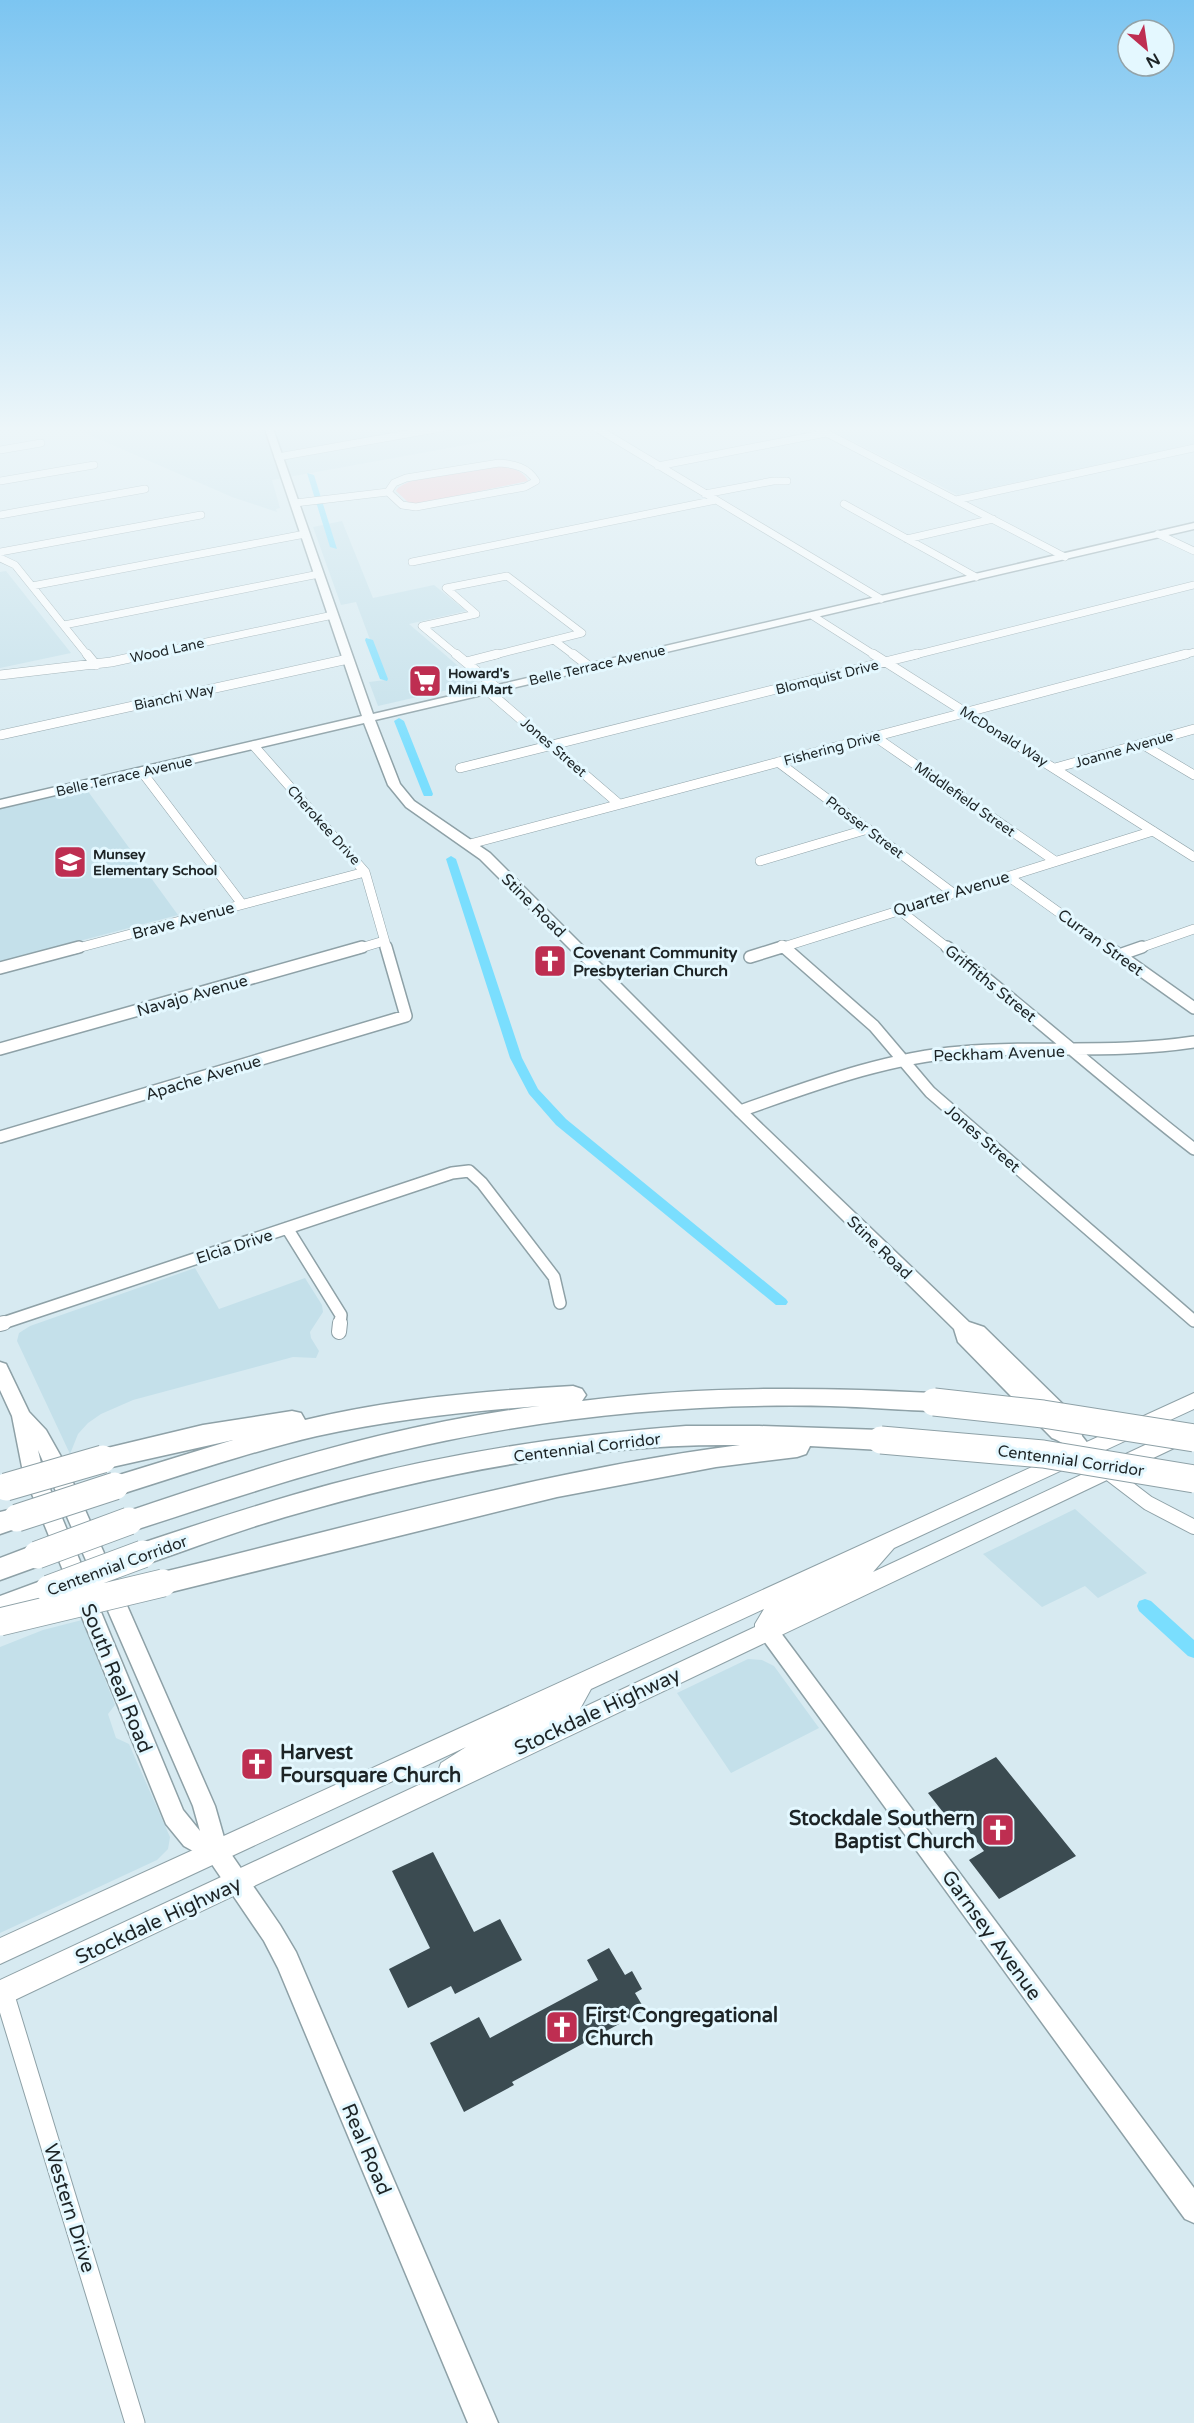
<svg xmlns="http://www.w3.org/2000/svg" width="1194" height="2423" font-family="'Varela Round',sans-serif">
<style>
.built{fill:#c4e0ea}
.green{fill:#fcbcc2}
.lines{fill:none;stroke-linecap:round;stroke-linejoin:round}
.canal{fill:#7adefe;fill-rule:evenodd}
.building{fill:#3b4b51}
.minor-far4-casing{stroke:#8ea1a7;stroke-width:8}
.minor-far3-casing{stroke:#8ea1a7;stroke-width:10}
.minor-far2-casing{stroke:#8ea1a7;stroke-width:14}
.minor-far1-casing{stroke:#8ea1a7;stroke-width:16}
.minor-casing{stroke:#8ea1a7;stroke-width:21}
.tertiary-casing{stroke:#8ea1a7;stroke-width:3}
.secondary-casing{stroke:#8ea1a7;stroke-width:2}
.motorway-casing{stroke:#8ea1a7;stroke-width:3}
.minor-far4{stroke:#fff;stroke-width:7}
.minor-far3{stroke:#fff;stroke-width:9}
.minor-far2{stroke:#fff;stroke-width:11}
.minor-far1{stroke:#fff;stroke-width:14}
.minor{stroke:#fff;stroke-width:19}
.tertiary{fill:#fff;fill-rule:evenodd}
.secondary{fill:#fff;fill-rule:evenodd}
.motorway{fill:#fff;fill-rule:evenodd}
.motorway-bridge-casing{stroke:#8ea1a7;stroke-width:29;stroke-linecap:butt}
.motorway-bridge{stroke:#fff;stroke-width:27}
.labels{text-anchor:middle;stroke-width:6;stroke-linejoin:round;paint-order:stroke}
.far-street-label{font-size:14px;fill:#1d2426;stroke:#e4f8ff}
.far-poi-label{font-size:14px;font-weight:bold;fill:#1d2426;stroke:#e4f8ff;text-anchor:start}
.street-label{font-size:16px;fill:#1d2426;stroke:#e4f8ff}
.poi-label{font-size:16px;font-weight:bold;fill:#1d2426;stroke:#e4f8ff;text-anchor:start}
.near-street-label{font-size:20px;fill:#1d2426;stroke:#e4f8ff}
.near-poi-label{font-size:20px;font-weight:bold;fill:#1d2426;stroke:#e4f8ff;text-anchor:start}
</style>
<rect width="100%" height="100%" fill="#d7eaf1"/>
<path class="built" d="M69,426H530L538,432L272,480L280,508L276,509L277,512L232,497Z
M823,426H1194V444L958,495Z
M342,521L373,598L434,585L466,611L409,624L478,683L378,706L369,682L385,680L356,602L341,605L313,527Z
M6,571L71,653L0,668V572Z
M87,790L178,915L0,962V809Z
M195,1268L219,1309L305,1278L322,1305L323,1312L310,1332L311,1338L319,1351L316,1358L293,1357L133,1400L101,1414L88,1423L78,1434L70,1454L17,1341L19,1333L30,1326Z
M1075,1509L1147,1573L1098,1598L1085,1586L1042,1607L983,1554Z
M82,1620L115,1705L108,1714L116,1738L129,1744L170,1837L168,1849L157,1860L0,1933V1647L43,1630Z
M748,1659L762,1660L774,1666L819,1728L731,1773L677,1693Z"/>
<path class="green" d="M498,466C510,467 523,470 528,481L418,504L409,503L396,491C404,475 478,469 498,466Z"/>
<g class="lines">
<path class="canal" d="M307,473L314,475L337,549L330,547Z
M366,638L373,640L388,679L387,681L380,679L365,640Z
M399,718L404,721L433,794L432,796H424L423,794L394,721Z
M451,856L456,859L522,1058L538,1089L566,1119L786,1299L788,1302L786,1305H776L556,1125L529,1094L510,1058L446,859Z
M1145,1599L1151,1601L1194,1640V1658L1188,1656L1139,1611L1137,1606L1139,1601Z"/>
</g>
<path class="building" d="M431,674L441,683L419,688L409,679Z
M996,1757L1076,1856L999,1899L969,1860L984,1851L961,1821L953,1825L928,1793Z
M433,1852L474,1932L500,1919L522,1960L455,1994L451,1986L408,2008L389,1969L430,1948L392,1871Z
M609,1948L625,1975L632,1971L642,1989L635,1993L645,2010L512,2082L514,2085L464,2112L430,2043L479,2017L490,2038L598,1980L587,1960Z"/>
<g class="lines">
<g class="minor-far4-casing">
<path id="minor-far4" d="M593,426L881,599
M813,426L1065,557
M0,450L41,443
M278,457L452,426
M499,463C514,464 528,467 536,481L525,487L416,507L402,505L388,492L394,483L406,478Z
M658,466L826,433
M0,481L94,465
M705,494L773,481H787
M956,500L1194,448
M295,503L388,492
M844,504L976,577
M0,515L145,489
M1158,534L1194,551
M907,539L993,519
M0,552L201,515
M0,558L15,565L88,656
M412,562L716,500
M32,586L305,534
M813,616L876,656
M64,625L319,574
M555,641L575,656
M141,656L333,615
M458,656L422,626L476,614L446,588L507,576L582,633L491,656
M911,656L1194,585
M1180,656L1194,652"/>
</g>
<g class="minor-far3-casing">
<path id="minor-far3" d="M87,654L96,665
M456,654L497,688
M573,654L590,667
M873,654L1194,857
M466,662L497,654
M0,675L111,662L148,654
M488,691L619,804
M0,735L348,659
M874,736L1055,861
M1142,744L1194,775
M254,746L365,872L387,949
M778,762L953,893
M460,768L917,654
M1055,768L1194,729
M142,772L242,904
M470,844L1186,654
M760,861L868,829
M1008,876L1110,949
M898,909L949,949
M782,945L786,949
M74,949L365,872
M357,949L384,941
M777,949L1153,831
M1137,949L1194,929"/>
</g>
<g class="minor-far2-casing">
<path id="minor-far2" d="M784,947L874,1026L930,1092L1194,1321
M947,947C1031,1013 1110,1084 1194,1149
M1108,947L1194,1008
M1119,955L1142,947
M750,957L782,947
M0,968L79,947
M0,1049L362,947
M740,1111C812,1086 884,1058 961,1052C1039,1045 1116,1054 1194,1042
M0,1137L406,1016L386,947
M287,1228L341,1315L340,1324
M0,1324L452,1173L469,1171L482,1183L554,1277L560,1303"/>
</g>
<g class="minor-far1-casing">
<path id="minor-far1" d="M0,1324L4,1323
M339,1332L340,1323
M1106,1471L1148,1503L1194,1527"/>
</g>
<g class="minor-casing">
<path id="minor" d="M4,1993L135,2423"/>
</g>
<g class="tertiary-casing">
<path id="tertiary" d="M264,426H272L373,714L1194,523V529L375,720L400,784L414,801L490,853L745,1108L969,1322L984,1327L1080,1421L1082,1436L1089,1445L1087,1450C1074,1454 1064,1442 1052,1438L958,1342L954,1329L735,1114L480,859L406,807L388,785L364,723L0,808V800L362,716Z
M0,1362L6,1364L29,1412L46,1430L64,1462L215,1806L227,1848L280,1925L296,1952L498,2423H468L278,1968L264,1941L209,1860L184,1846L166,1824L23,1472L12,1416L0,1390ZM38,1450L193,1806L200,1831L183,1810L43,1472Z
M768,1622L775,1625L1194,2188V2223L1185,2219L761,1637L758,1631L761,1625Z"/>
</g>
<g class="secondary-casing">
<path id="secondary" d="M1194,1393V1409L894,1548L873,1572L1175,1431L1182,1428L1189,1431L1192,1436L1189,1441L0,2007V1980L440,1775L438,1771L441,1763L466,1747L0,1964V1938ZM764,1609L755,1624V1627L580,1709L591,1689Z"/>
</g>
<g class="motorway-casing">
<path id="motorway" d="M573,1386L582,1389L586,1395L582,1401C700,1386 816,1387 934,1393L943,1395L947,1402L943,1409L934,1411C899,1410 865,1407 830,1406C695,1403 557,1416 425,1445C324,1467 227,1500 129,1532L120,1528L116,1521L120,1514C257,1467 396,1424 540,1406C465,1411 391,1420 317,1436C249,1452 182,1475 115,1496L106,1493L102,1486L106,1479L233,1440L103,1469L94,1466L90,1459L94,1452L103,1449L203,1425L292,1411L301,1413L305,1420C392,1399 483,1391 573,1386Z
M686,1426H759L881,1430L890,1433L894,1440L890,1447L881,1450L810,1446L806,1454L797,1457L716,1467L557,1497L163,1594L153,1591L149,1583L153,1575L163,1572C354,1526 545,1470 740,1445C587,1443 432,1474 285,1517C237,1531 190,1549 143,1565L133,1562L129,1554L133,1546C199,1524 265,1502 332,1484C448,1453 566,1435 686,1426Z
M17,1508L26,1511L30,1518L26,1525L0,1534V1512Z
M37,1544L47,1547L51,1555L47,1563L0,1580V1558Z
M49,1578L59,1581L63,1589L59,1597L0,1620V1596Z"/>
</g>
<use href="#minor-far4" class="minor-far4"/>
<use href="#minor-far3" class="minor-far3"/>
<use href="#minor-far2" class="minor-far2"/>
<use href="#minor-far1" class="minor-far1"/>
<use href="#minor" class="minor"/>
<use href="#tertiary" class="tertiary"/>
<use href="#secondary" class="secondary"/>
<use href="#motorway" class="motorway"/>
<g class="motorway-bridge-casing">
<path id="motorway-bridge" d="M934,1402L1043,1414L1194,1438
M881,1440L1043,1454L1194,1479
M6,1487L103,1459
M17,1518L115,1486
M37,1555L129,1521
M49,1589L143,1554
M0,1622L163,1583"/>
</g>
<use href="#motorway-bridge" class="motorway-bridge"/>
</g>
<linearGradient id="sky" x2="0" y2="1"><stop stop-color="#7cc5f1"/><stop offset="0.56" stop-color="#edf6f9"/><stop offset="1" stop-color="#edf6f9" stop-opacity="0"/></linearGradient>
<rect width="1194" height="766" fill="url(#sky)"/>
<defs>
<g id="supermarket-square" transform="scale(1.725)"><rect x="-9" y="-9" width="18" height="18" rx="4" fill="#be2e51" stroke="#e4f8ff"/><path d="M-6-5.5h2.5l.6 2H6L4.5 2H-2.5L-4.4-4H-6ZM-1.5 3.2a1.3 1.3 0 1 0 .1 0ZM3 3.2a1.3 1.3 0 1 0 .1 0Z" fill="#fff"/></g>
<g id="school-square" transform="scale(1.725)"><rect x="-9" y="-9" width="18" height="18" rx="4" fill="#be2e51" stroke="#e4f8ff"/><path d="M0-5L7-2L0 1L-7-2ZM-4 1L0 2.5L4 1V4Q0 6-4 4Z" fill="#fff"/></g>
<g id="church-square" transform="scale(1.725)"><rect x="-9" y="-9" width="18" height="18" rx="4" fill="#be2e51" stroke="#e4f8ff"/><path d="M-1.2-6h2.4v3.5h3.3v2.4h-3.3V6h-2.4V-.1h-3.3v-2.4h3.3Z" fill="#fff"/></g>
</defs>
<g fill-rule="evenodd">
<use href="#supermarket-square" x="425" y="681"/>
<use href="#school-square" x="70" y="862"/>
<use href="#church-square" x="550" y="961"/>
<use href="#church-square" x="257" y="1764"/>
<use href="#church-square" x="998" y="1830"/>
<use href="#church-square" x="562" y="2027"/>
</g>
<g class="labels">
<g class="far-street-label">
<text transform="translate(167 650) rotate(-12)" y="5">Wood Lane</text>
<text transform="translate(597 665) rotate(-13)" y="5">Belle Terrace Avenue</text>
<text transform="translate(827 677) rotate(-14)" y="5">Blomquist Drive</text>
<text transform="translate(174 697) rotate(-12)" y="5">Bianchi Way</text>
<text transform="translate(1004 736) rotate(32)" y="5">McDonald Way</text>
<text transform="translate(554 747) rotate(41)" y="5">Jones Street</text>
<text transform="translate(832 748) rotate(-15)" y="5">Fishering Drive</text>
<text transform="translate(1124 749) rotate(-16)" y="5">Joanne Avenue</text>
<text transform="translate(124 776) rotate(-13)" y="5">Belle Terrace Avenue</text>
<text transform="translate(965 799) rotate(35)" y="5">Middlefield Street</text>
<text transform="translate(324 825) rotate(48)" y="5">Cherokee Drive</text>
<text transform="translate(865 827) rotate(37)" y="5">Prosser Street</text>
</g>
<g class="far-poi-label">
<text x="448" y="678">Howard's<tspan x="448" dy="16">Mini Mart</tspan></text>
<text x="93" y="859">Munsey<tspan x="93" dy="16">Elementary School</tspan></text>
</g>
<g class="street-label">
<text transform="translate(951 893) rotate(-17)" y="6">Quarter Avenue</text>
<text transform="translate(534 905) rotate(45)" y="6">Stine Road</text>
<text transform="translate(183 920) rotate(-15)" y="6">Brave Avenue</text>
<text transform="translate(1101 942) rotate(36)" y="6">Curran Street</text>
<text transform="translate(991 983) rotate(39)" y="6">Griffiths Street</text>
<text transform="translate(192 995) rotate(-16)" y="6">Navajo Avenue</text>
<text transform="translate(999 1053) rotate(-2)" y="6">Peckham Avenue</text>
<text transform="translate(203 1077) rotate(-17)" y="6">Apache Avenue</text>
<text transform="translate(983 1138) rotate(41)" y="6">Jones Street</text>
<text transform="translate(234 1246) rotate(-18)" y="6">Elcia Drive</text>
<text transform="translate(880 1247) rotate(44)" y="6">Stine Road</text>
<text transform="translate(587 1447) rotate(-7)" y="6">Centennial Corridor</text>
<text transform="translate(1071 1460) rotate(8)" y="6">Centennial Corridor</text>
<text transform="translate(117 1565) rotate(-20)" y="6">Centennial Corridor</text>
</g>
<g class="poi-label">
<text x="573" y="958">Covenant Community<tspan x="573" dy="18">Presbyterian Church</tspan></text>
</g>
<g class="near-street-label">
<text transform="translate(117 1678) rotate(68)" y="7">South Real Road</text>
<text transform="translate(597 1711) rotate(-25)" y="7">Stockdale Highway</text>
<text transform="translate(158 1920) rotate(-25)" y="7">Stockdale Highway</text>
<text transform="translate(992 1935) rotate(54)" y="7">Garnsey Avenue</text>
<text transform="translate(367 2149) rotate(67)" y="7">Real Road</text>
<text transform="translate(70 2208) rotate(73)" y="7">Western Drive</text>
</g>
<g class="near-poi-label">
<text x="280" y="1759">Harvest<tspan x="280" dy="23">Foursquare Church</tspan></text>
<text x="975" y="1825" text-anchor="end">Stockdale Southern<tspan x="975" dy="23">Baptist Church</tspan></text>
<text x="585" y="2022">First Congregational<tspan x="585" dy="23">Church</tspan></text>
</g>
</g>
<g transform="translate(1146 48) rotate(151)"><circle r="28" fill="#e4f8ff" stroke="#94a3a8" stroke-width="1.5"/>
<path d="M0-4.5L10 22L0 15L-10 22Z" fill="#be2e51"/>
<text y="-9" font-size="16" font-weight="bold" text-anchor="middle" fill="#1d2426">N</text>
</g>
</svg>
